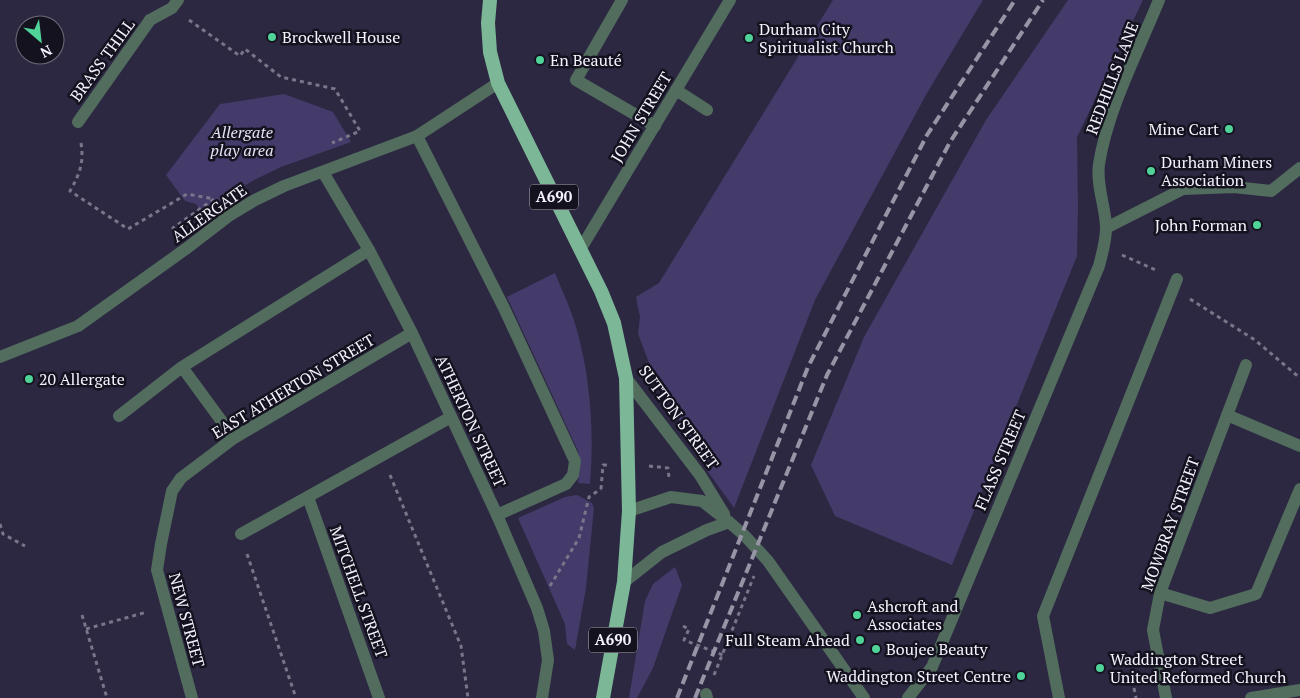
<svg xmlns="http://www.w3.org/2000/svg" width="1300" height="698" font-family="'PT Serif',serif">
<style>
.green{fill:#443b6a}
.lines{fill:none;stroke-linecap:round;stroke-linejoin:round}
.path{stroke:#79768a;stroke-width:3;stroke-dasharray:4 4;stroke-linecap:butt}
.service{stroke:#526c5e;stroke-width:12}
.minor{stroke:#526c5e;stroke-width:12}
.trunk{stroke:#7cb898;stroke-width:14}
.rail{stroke:#9694a5;stroke-width:4;stroke-dasharray:10 5;stroke-linecap:butt}
.poi-dot{fill:#4fd399;stroke:#14121e;stroke-width:2}
.labels{text-anchor:middle;stroke-width:5;stroke-linejoin:round;paint-order:stroke}
.shield{fill:#14121e;stroke:#b1b0bb;stroke-width:1}
.shield-label{font-size:15px;font-weight:bold;fill:#f4f3fe}
.poi-label{font-size:16px;fill:#f4f3fe;stroke:#14121e;text-anchor:start}
.street-label{font-size:16px;fill:#f4f3fe;stroke:#14121e}
.park-label{font-size:16px;font-style:italic;fill:#e4e2f3;stroke:#14121e}
</style>
<rect width="100%" height="100%" fill="#2c2841"/>
<path class="green" d="M833,0H983L927,93L815,300L734,508L706,469L651,368L638,334L640,317L636,297L659,283Z
M1068,0H1143L1077,137L1078,207L1077,256L952,565L835,516L811,465L864,337L986,120Z
M284,94L333,112L351,142L281,167L254,180L201,213L196,204L185,201L166,175L220,104Z
M555,273C563,293 573,313 578,334C591,383 594,434 590,484L578,483L580,466L578,451L507,297Z
M577,495L592,503L594,508L586,588L575,650L567,644L565,624L518,518L565,497Z
M675,567L682,585L653,668L637,698H629L645,601L653,584Z"/>
<g class="lines">
<path class="path" d="M189,20L240,56L245,49L281,77L335,89L360,131L332,143
M81,143C84,163 80,173 70,191L128,229L187,194L214,199L173,228L175,231
M1122,255L1158,271
M1190,299L1255,340L1300,378
M649,466L668,468L669,478
M390,475L461,646L468,698
M601,489L603,465H608
M0,524L3,534L25,546
M247,554L296,698
M550,586L579,538L589,497L601,489
M82,615L107,698
M683,626L689,629L684,640L723,655
M86,629L147,612
M714,675L754,576
M1134,688L1136,698"/>
<path class="service" d="M622,0L576,80L655,126
M676,90L707,110
M78,122L150,20
M417,136L504,308L575,461L573,475L566,484L497,515
M1106,228L1183,189L1234,187L1271,191L1300,168
M182,367L234,438
M1227,415L1300,446
M119,416L182,367L369,250
M241,534L451,417
M1160,593L1210,608L1256,594L1300,489
M1059,698L1043,616L1177,279"/>
<path class="minor" d="M150,20L172,8L178,0
M323,172L369,250L412,333L497,515L537,608L544,631L548,660L542,698
M580,250L730,0
M0,357L78,326L187,248L230,215L255,200L284,186L417,136L498,83
M626,378L700,475L724,514
M308,497L379,698
M629,511L671,497L702,501L729,522L745,536L768,561L864,698
M624,582L662,552L707,530L729,522
M706,694L707,698
M192,698L157,570L161,544L172,491L181,478L234,438L412,333
M908,698L932,667L1099,266C1102,254 1106,241 1106,228C1106,208 1096,186 1099,164C1108,108 1138,52 1159,0
M1166,698L1153,630L1160,593L1246,365
M1251,698L1300,690"/>
<path class="trunk" d="M490,0L488,23L490,52L498,83L601,291L614,323L626,378L629,511L624,582L603,698"/>
<path class="rail" d="M677,698L808,367L927,135L1015,0
M695,698L827,375L950,142L1043,0"/>
</g>
<g class="poi-dot">
<circle cx="272" cy="37" r="5"/>
<circle cx="749" cy="38" r="5"/>
<circle cx="540" cy="60" r="5"/>
<circle cx="1229" cy="129" r="5"/>
<circle cx="1151" cy="171" r="5"/>
<circle cx="1257" cy="225" r="5"/>
<circle cx="29" cy="379" r="5"/>
<circle cx="857" cy="615" r="5"/>
<circle cx="860" cy="640" r="5"/>
<circle cx="876" cy="649" r="5"/>
<circle cx="1100" cy="668" r="5"/>
<circle cx="1021" cy="676" r="5"/>
</g>
<g class="labels">
<g class="shield">
<rect x="530" y="184.5" width="48" height="25" rx="4"/>
<rect x="589" y="627.5" width="48" height="25" rx="4"/>
</g>
<g class="shield-label">
<text x="554" y="202">A690</text>
<text x="613" y="645">A690</text>
</g>
<g class="poi-label">
<text x="759" y="35">Durham City<tspan x="759" dy="18">Spiritualist Church</tspan></text>
<text x="282" y="43">Brockwell House</text>
<text x="550" y="66">En Beauté</text>
<text x="1219" y="135" text-anchor="end">Mine Cart</text>
<text x="1161" y="168">Durham Miners<tspan x="1161" dy="18">Association</tspan></text>
<text x="1247" y="231" text-anchor="end">John Forman</text>
<text x="39" y="385">20 Allergate</text>
<text x="867" y="612">Ashcroft and<tspan x="867" dy="18">Associates</tspan></text>
<text x="850" y="646" text-anchor="end">Full Steam Ahead</text>
<text x="886" y="655">Boujee Beauty</text>
<text x="1110" y="665">Waddington Street<tspan x="1110" dy="18">United Reformed Church</tspan></text>
<text x="1011" y="682" text-anchor="end">Waddington Street Centre</text>
</g>
<g class="street-label">
<text transform="translate(102 60) rotate(-54)" y="6">BRASS THILL</text>
<text transform="translate(1112 78) rotate(-69)" y="6">REDHILLS LANE</text>
<text transform="translate(641 117) rotate(-59)" y="6">JOHN STREET</text>
<text transform="translate(209 213) rotate(-35)" y="6">ALLERGATE</text>
<text transform="translate(293 386) rotate(-31)" y="6">EAST ATHERTON STREET</text>
<text transform="translate(679 417) rotate(54)" y="6">SUTTON STREET</text>
<text transform="translate(471 421) rotate(65)" y="6">ATHERTON STREET</text>
<text transform="translate(1000 460) rotate(-67)" y="6">FLASS STREET</text>
<text transform="translate(1170 524) rotate(-70)" y="6">MOWBRAY STREET</text>
<text transform="translate(359 592) rotate(70)" y="6">MITCHELL STREET</text>
<text transform="translate(187 620) rotate(75)" y="6">NEW STREET</text>
</g>
<g class="park-label">
<text x="242" y="138">Allergate<tspan x="242" dy="18">play area</tspan></text>
</g>
</g>
<g transform="translate(40 40) rotate(152)"><circle r="24" fill="#14121e" stroke="#6e6c78"/>
<path d="M0-4L9 19L0 12L-9 19Z" fill="#4fd399"/>
<text y="-8" font-size="14" font-weight="bold" text-anchor="middle" fill="#f4f3fe">N</text>
</g>
</svg>
